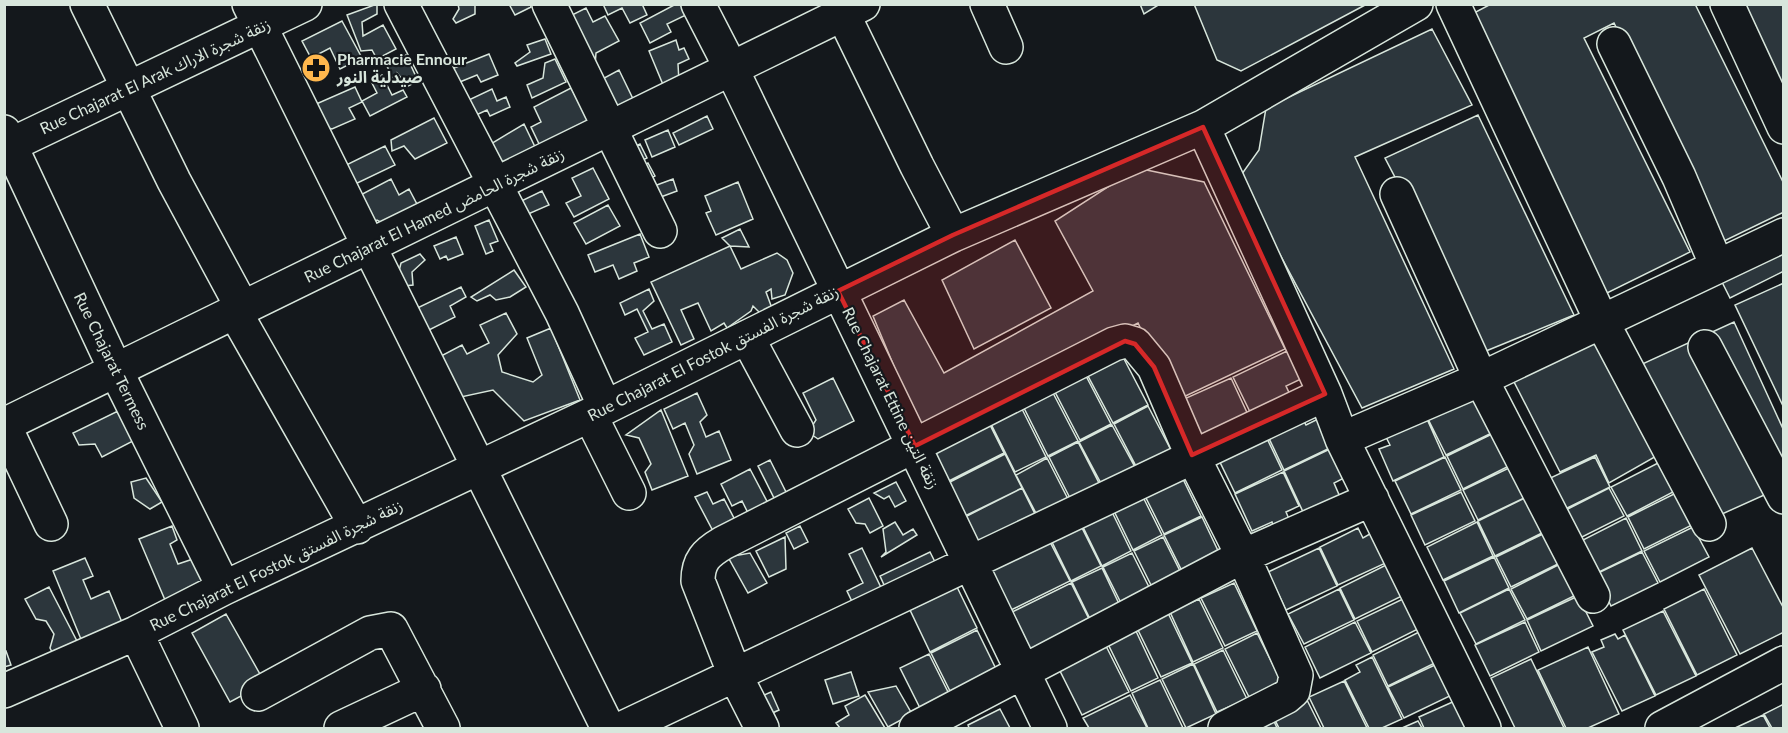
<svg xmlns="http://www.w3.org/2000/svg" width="1788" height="733" font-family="Lato,'Noto Sans Arabic',sans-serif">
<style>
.building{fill:#2c363c;stroke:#d8e6dc;stroke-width:1.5}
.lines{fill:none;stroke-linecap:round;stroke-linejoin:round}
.minor-casing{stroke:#d8e6dc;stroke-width:36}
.minor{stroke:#14181c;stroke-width:33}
.marked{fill:#d62828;fill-opacity:0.2;stroke:#d62828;stroke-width:4.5;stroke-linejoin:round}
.labels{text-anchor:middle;stroke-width:4.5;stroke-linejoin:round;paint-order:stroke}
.poi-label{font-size:16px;font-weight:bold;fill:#d8e6dc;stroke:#14181c;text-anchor:start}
.street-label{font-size:16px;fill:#d8e6dc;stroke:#14181c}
</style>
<rect width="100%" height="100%" fill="#14181c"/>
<path class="building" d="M377,4V14L362,22L363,36L383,25L396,49L377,59L372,50L361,51L347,15Z
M458,4H475V14L456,23L453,19L459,9Z
M509,4H530L531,7L515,15Z
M603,4H642L647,15L630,23L622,8L608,15Z
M676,4H680L686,15L667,24L671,32L650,43L640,23Z
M1140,4H1160L1144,14Z
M1194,4H1367L1241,71L1217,60Z
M1491,4H1695L1784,184V212L1722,242L1614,23L1584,38L1690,252L1607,293L1470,15Z
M1735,4H1784V104Z
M586,8L593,22L605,16L619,41L596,53L595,66L568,17Z
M342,21L362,58L340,69L330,48L311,58L302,41Z
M1432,29L1472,105L1355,157L1454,369L1362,408L1239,178L1259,150L1266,108Z
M545,39L551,54L517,66L515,63L530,52L527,45Z
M676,40L679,50L684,48L689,59L678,64L679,82L664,87L649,51Z
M489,54L498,75L481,82L477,75L450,86L444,72Z
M406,55L418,81L408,86L397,73L394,81L386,64Z
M555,59L566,82L532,98L527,85L543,78L545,63Z
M619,70L635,103L611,114L595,83Z
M382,75L392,95L403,90L407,97L370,116L362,101L377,93L371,81Z
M355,87L362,102L349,108L355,119L332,129L325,127L307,108Z
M571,88L590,123L541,148L531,127L541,122L534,107Z
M492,89L497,101L506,97L510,107L490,116L487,110L463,121L456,106Z
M1478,115L1574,315L1486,351L1385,158Z
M707,116L713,129L679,145L673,133Z
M434,118L447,143L415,159L404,146L392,151L391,140Z
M524,124L536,149L494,170L489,145Z
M668,130L675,147L652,157L645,140Z
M640,144L647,158L633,165L625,151Z
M385,146L395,165L349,187L340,168Z
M648,163L655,176L642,183L635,169Z
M593,168L609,199L574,217L566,203L581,196L572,178Z
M1137,168L1204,182L1285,349L1175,401L1138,323L921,431L873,316L904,300L944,373L1093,291L1055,221Z
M391,179L399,195L409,189L419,208L386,225L377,220L362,228L349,201Z
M673,179L677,191L650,201L646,189Z
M738,182L753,219L716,235L706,213L711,211L705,196Z
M542,191L549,205L519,218L513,205Z
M608,205L620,226L586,244L574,223Z
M489,220L498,241L490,244L493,251L486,254L475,226Z
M740,229L749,247L730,246L722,238Z
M640,234L649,257L634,263L637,271L619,279L613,265L595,272L588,255Z
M456,237L463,254L448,260L446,256L440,259L434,246Z
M1015,240L1051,308L974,349L942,280Z
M1784,241V271L1730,298L1718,274Z
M730,246L741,269L777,253L787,260L793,273L785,295L772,299L771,289L766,292L773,311L762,315L753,306L751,311L727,328L724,323L711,331L698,303L681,310L694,339L681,345L651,282Z
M420,254L425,260L412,272L413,285L395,287L401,263Z
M514,270L526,287L510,297L496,300L490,295L477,301L471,297Z
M1784,283V408L1735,305Z
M461,287L466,297L450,306L455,317L423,333L411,311Z
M649,289L654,301L643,311L652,329L664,324L672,342L644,355L635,338L648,332L637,309L625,315L620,303Z
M506,313L517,334L498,355L502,372L533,382L542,375L527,338L551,328L580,400L524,421L493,390L461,397L441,356L462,345L467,354L489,343L480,325Z
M1734,322L1784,431V486L1711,519L1640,365Z
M1602,333L1660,454L1609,483L1596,455L1560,472L1510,374Z
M1287,351L1301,379L1286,386L1292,399L1253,418L1233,377Z
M1123,357L1148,405L1113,423L1088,376Z
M1086,376L1111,424L1080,440L1055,392Z
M833,378L854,421L818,439L808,432L816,420L803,393Z
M1231,378L1250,419L1204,440L1184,399Z
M697,393L707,415L700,422L706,437L719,431L731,460L697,474L689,454L694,445L685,423L673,429L664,409Z
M1053,393L1078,441L1048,456L1024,408Z
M1477,394L1496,431L1446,455L1428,419Z
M1148,406L1171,450L1137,468L1114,424Z
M1022,409L1046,457L1015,472L991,424Z
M661,410L688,476L652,490L645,472L651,464L639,438L626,435Z
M118,411L133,441L102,457L95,444L79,445L73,433Z
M1299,412L1306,425L1318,419L1332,447L1284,470L1264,428Z
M1427,419L1444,457L1393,481L1379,449L1390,445L1386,437Z
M990,425L1004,453L945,483L931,455Z
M1112,425L1136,469L1103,487L1079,442Z
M1263,430L1282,470L1235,493L1215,452Z
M1496,432L1513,464L1463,489L1447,456Z
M1078,442L1101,487L1072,502L1049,457Z
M1332,448L1346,477L1334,483L1340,497L1304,514L1284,471Z
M1005,454L1022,488L963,517L946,484Z
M1445,457L1461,490L1411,514L1395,481Z
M1595,457L1610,487L1561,511L1546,480Z
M1047,458L1070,503L1039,519L1016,475Z
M770,460L791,502L779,508L758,466Z
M1660,462L1675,491L1627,516L1611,487Z
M1513,466L1528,496L1478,520L1463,490Z
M750,469L770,507L750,517L742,501L732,506L721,484Z
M1283,472L1299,506L1286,512L1289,519L1273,526L1272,522L1252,531L1235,494Z
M1181,475L1201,516L1164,534L1144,494Z
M146,478L162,502L150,509L134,498L131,482Z
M896,482L906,501L895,507L889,496L884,499L874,493Z
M1022,488L1038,520L980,550L963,518Z
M1609,488L1624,516L1576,540L1562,512Z
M707,492L713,504L724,499L735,520L713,531L695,497Z
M1461,492L1475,521L1425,545L1411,515Z
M1676,493L1692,525L1644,549L1628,517Z
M1142,495L1162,535L1133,550L1113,509Z
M1529,496L1546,531L1495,556L1478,521Z
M869,498L883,526L870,533L865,524L856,523L848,509Z
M1111,510L1131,551L1102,566L1082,525Z
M1202,517L1221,557L1184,575L1164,535Z
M1626,518L1642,551L1593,575L1577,543Z
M895,522L903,535L913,529L917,535L881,557L886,552L883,529Z
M1477,522L1493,556L1443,580L1427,547Z
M172,526L177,540L170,544L178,564L193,559L203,584L165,600L139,539Z
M800,526L808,542L794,549L786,533Z
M1081,526L1101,566L1071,581L1051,540Z
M1693,527L1709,557L1660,582L1644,551Z
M1358,528L1363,538L1375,531L1390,561L1338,585L1320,547Z
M1547,532L1562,562L1511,587L1496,557Z
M785,537L786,569L769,577L756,551Z
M1163,537L1183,577L1154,591L1134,551Z
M1049,540L1070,581L1009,611L989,570Z
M862,548L886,598L857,612L847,591L863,583L849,554Z
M1319,548L1337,586L1286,610L1268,572Z
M1752,548L1784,609V632L1740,654L1699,575Z
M930,552L941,574L890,598L880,576Z
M1642,552L1658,583L1611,606L1596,574Z
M750,553L767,583L748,593L728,557Z
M1132,553L1152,593L1123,607L1103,567Z
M1494,557L1509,588L1459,613L1444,581Z
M85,558L93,576L83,580L91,599L109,591L126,632L85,649L53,571Z
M1390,563L1406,594L1355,619L1340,588Z
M1562,563L1578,594L1527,619L1511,589Z
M1102,568L1121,608L1092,623L1072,582Z
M1071,583L1091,623L1031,653L1010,613Z
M1234,583L1257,631L1225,646L1201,598Z
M49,587L79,645L55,658L50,648L54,634L46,621L36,619L25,599Z
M957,587L977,628L930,652L910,610Z
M1339,589L1354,620L1304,644L1288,614Z
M1509,589L1525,620L1476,644L1460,613Z
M1704,589L1737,655L1697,675L1664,609Z
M1578,596L1593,626L1541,651L1527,620Z
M1407,597L1422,627L1372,652L1357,621Z
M1199,599L1223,648L1193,662L1170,612Z
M1663,611L1696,676L1656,695L1623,630Z
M1168,613L1192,663L1161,677L1137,628Z
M226,614L265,683L230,702L192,633Z
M1355,622L1371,653L1320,678L1305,647Z
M1525,622L1539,652L1490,676L1475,645Z
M1135,629L1158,678L1131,691L1107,642Z
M977,630L997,671L951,693L931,653Z
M1423,630L1439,661L1388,686L1373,655Z
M1257,633L1281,681L1249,697L1225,649Z
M1615,634L1618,639L1625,635L1655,696L1622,711L1592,652L1604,647L1601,640Z
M1105,644L1129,692L1082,715L1058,667Z
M1588,647L1619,714L1588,728H1566L1538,670Z
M1223,650L1247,699L1217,712L1194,664Z
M6,651L11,665L4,667V652Z
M929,654L949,694L920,708L900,668Z
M1372,657L1402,719L1382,728H1369L1345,680L1360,672L1356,665Z
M1531,659L1564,728H1515L1491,678Z
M1439,663L1454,694L1404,718L1388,687Z
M1193,664L1216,714L1186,728L1162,679Z
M851,672L859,696L833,704L825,680Z
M1160,680L1183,728H1148L1132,693Z
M1344,681L1367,728H1324L1309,697Z
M896,686L912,714L888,727L868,692Z
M771,692L779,710L761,718L753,700Z
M865,695L885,728H840L836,723L849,715L845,706Z
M1130,695L1147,728H1089L1083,718Z
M1307,700L1321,728H1279L1273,716Z
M1457,700L1471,728H1424L1419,717Z
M1784,704V728H1772L1764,714Z
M1000,709L1010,728H969L968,725Z
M1763,715L1770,728H1735Z
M1272,717L1277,728H1248Z
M1418,721L1422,728H1402Z"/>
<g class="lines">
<g class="minor-casing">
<path id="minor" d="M87,4L174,181L243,309
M249,4L608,728
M401,4L562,313L605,407
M549,4L660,231
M698,4L732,70L1050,728
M838,4L917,166L953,235
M987,4L1006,47
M1453,4L1602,322L1709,524
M1727,4L1784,127
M1614,44L1679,177L1717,266
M1203,127L1325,394L1342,439L1484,728
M4,132L116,371L224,588
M4,148L305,4
M1397,194L1481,379L1593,596
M236,314L357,527
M747,337L797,430
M1705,347L1784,497
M590,415L629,493
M1342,439L1481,379L1784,235
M51,524L4,425L863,4
M136,633L182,728
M4,691L136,633L224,588L590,415L953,235L1203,127L1416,4
M258,694L370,633L391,629L443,728
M341,728L424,689
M623,728L1325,394
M762,728L735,675L698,581C698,561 706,553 723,543L1114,344L1125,341L1135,344L1154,367L1192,455L1243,556L1296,675L1293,691L1286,697L1225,728
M916,728L1243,556L1372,499
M1662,728L1784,663"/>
</g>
<use href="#minor" class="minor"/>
</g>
<path class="marked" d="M1203,127L1325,394L1192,455L1154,367L1135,344L1125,341L915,446L838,291L953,235Z"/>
<defs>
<g id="pharmacy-disc" transform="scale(1.5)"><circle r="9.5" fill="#ffb74d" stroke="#14181c"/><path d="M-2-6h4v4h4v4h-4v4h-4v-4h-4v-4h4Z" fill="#111"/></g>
</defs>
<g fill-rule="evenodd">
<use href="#pharmacy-disc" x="316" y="68"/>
</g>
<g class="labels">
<g class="poi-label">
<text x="337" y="65">Pharmacie Ennour<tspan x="337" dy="18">صيدلية النور</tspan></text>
</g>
<g class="street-label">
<text transform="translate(155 76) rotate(-25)" y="6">Rue Chajarat El Arak زنقة شجرة الاراك</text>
<text transform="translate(434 215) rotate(-26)" y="6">Rue Chajarat El Hamed زنقة شجرة الحامض</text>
<text transform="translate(713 353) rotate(-27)" y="6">Rue Chajarat El Fostok زنقة شجرة الفستق</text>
<text transform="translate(112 361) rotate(64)" y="6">Rue Chajarat Termess</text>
<text transform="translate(891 398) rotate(64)" y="6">Rue Chajarat Ettine زنقة التين</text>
<text transform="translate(276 565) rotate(-26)" y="6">Rue Chajarat El Fostok زنقة شجرة الفستق</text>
</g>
</g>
<rect width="1788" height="733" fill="none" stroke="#d8e6dc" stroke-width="12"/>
</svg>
